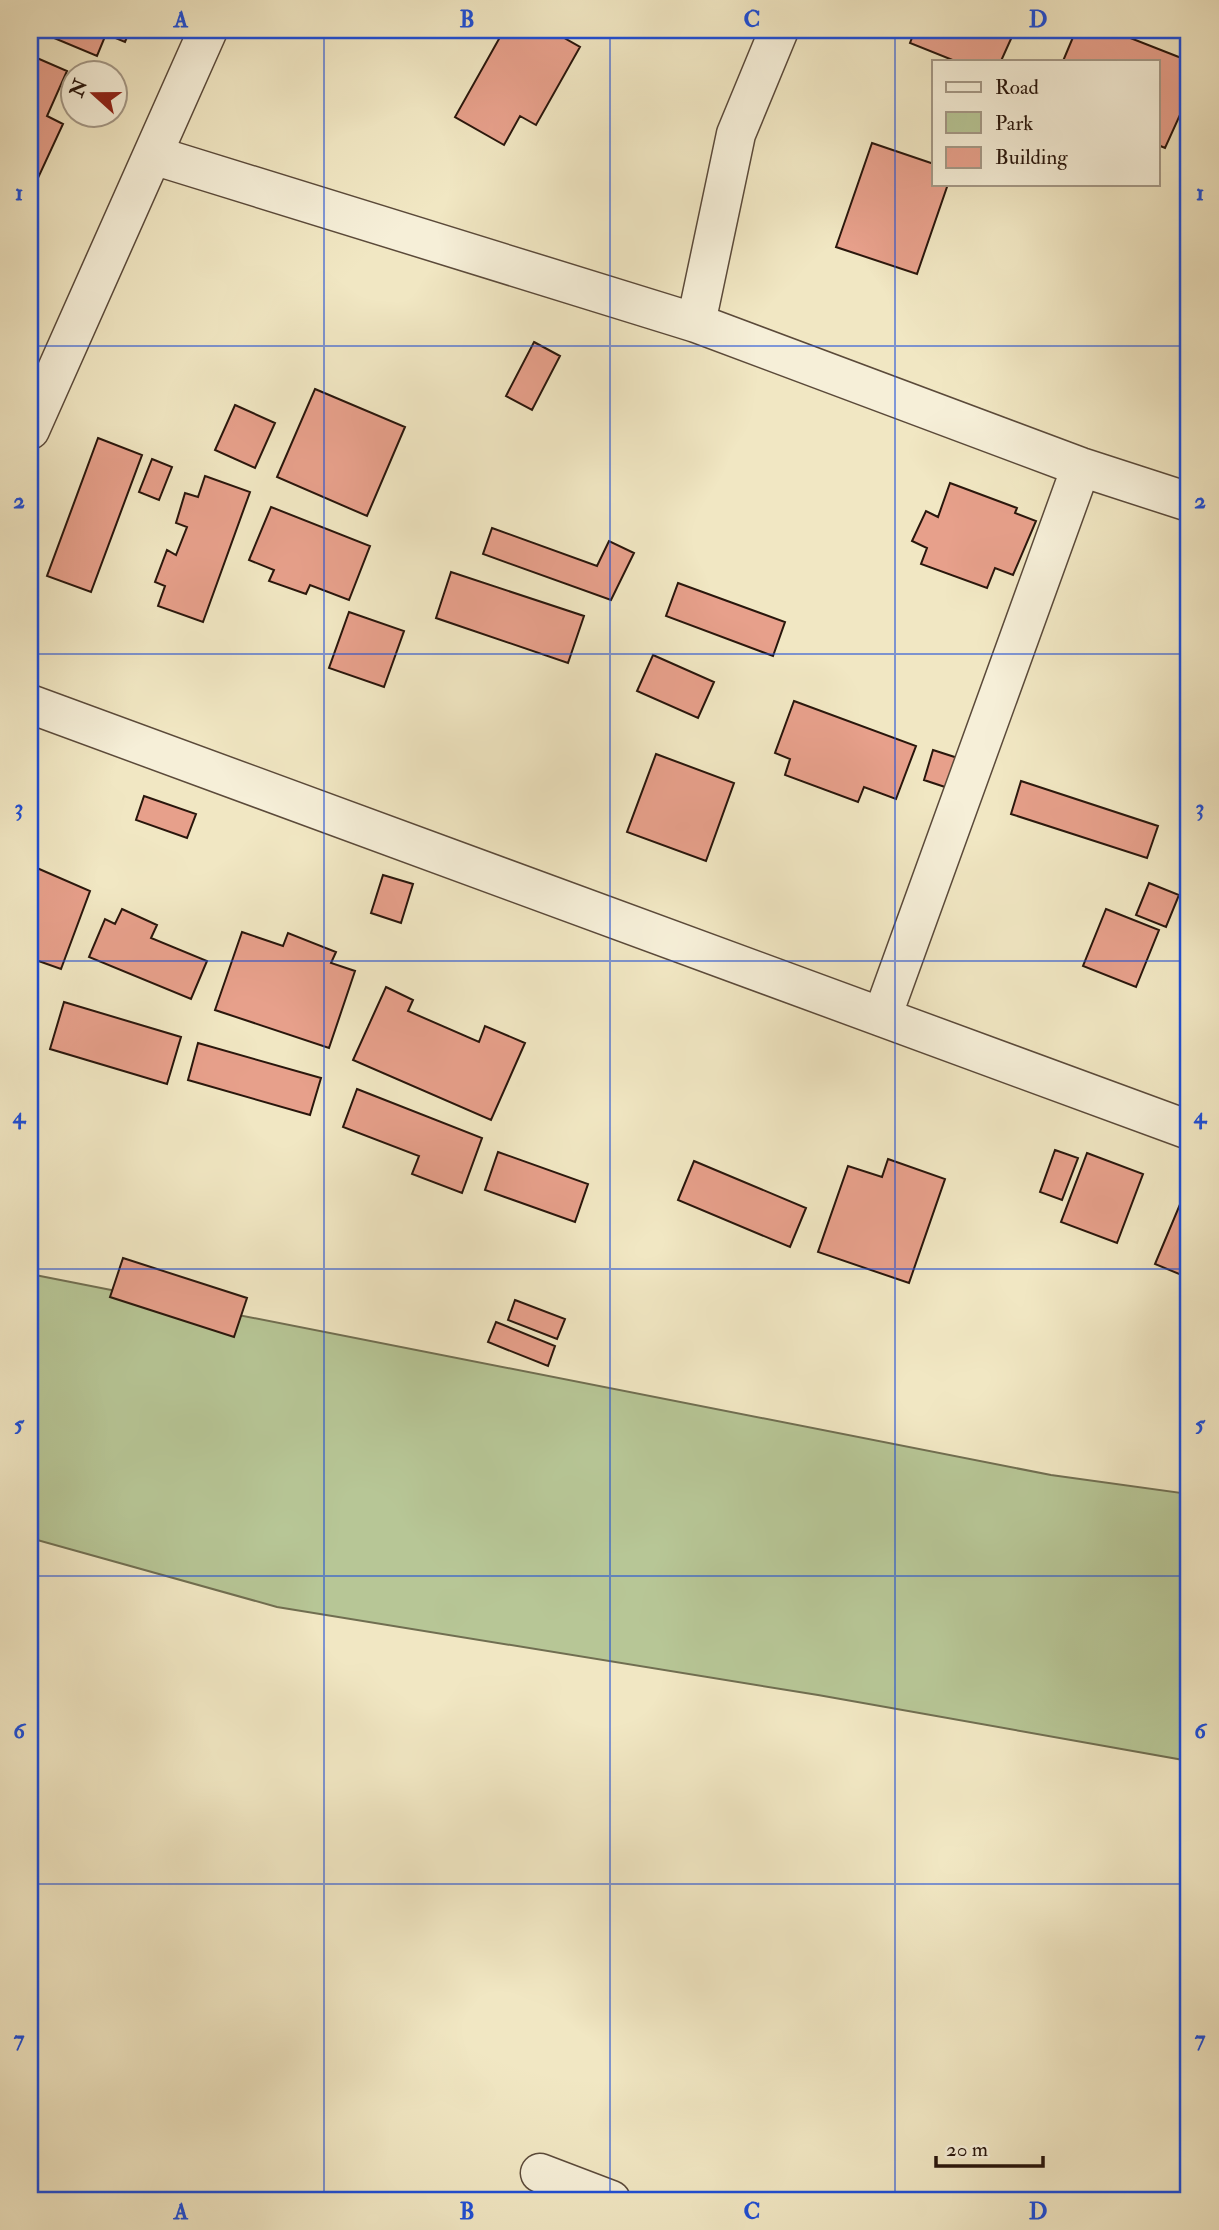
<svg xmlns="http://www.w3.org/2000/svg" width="1219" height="2230" font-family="'IM FELL Double Pica',serif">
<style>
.green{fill:#b7c696;stroke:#706e51;stroke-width:2}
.building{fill:#e7a08b;stroke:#29160c;stroke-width:2}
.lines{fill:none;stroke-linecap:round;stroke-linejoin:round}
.minor-casing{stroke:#5b4a3a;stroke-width:41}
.minor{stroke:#f6efd8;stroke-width:38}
.grid{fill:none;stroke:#1d4ed8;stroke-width:2;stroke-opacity:0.55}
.neatline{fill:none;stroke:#1d4ed8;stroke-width:2.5}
.grid-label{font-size:23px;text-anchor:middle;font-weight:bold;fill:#1d4ed8}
</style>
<rect width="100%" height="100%" fill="#f1e7c3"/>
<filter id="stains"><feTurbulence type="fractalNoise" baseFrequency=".00286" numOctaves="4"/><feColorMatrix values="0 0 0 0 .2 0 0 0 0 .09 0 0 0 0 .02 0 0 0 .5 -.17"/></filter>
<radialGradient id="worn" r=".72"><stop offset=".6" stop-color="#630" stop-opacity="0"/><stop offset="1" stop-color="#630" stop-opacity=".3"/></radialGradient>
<path class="green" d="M30,1274L1051,1475L1189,1494V1761L818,1695L277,1607L30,1538Z"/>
<path class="building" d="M35,30H130L125,42L106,34L97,56Z
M504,30H550L580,47L536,125L520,116L504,145L455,117Z
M915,30H1015L1001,61H955L910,43Z
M1076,30H1110L1189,61V95L1165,148L1158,145V61H1063Z
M30,55L67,71L47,116L63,124L38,178L30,174Z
M872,143L934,164V184H948L917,274L836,247Z
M534,342L560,356L532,410L506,396Z
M315,389L405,427L367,516L277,477Z
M235,405L275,423L255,468L215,450Z
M98,438L142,455L91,592L47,576Z
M152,459L172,467L159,500L139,492Z
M205,476L250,492L203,622L158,606L165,586L155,582L167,550L176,555L187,527L176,523L185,493L198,497Z
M950,483L1017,508L1015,513L1036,521L1013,575L995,568L987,588L921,564L927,548L912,541L926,511L938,517Z
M271,507L370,546L349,600L310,585L306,594L269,581L274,570L249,560Z
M492,528L597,566L609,541L634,553L611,600L483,554Z
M451,572L584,616L568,663L436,618Z
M678,583L785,622L773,656L666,616Z
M349,612L404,631L384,687L329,668Z
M653,655L714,682L698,718L637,691Z
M794,701L916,746L896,799L864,787L858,802L785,775L790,759L775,753Z
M933,750L967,761L957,791L924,780Z
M656,754L734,783L706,861L627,832Z
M1021,781L1158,826L1147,858L1011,814Z
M144,796L196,814L187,838L136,820Z
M30,865L90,891L61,969L30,958Z
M383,875L413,884L401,923L371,913Z
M1149,883L1179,895L1166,927L1136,915Z
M122,909L157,925L151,938L207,961L191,999L89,957L105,919L115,924Z
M1106,909L1159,930L1136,987L1083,966Z
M242,932L283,946L288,933L336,952L331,963L355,971L329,1048L215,1010Z
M386,987L413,1000L408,1011L479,1042L485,1026L525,1043L491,1120L353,1060Z
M64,1002L181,1037L167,1084L50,1049Z
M198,1043L321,1078L310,1115L188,1080Z
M357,1089L482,1138L462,1193L412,1174L419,1156L343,1127Z
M1055,1150L1078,1158L1062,1200L1040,1192Z
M498,1152L588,1184L575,1222L485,1190Z
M1087,1153L1143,1174L1117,1243L1061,1222Z
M888,1159L945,1179L909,1283L818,1252L848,1166L882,1177Z
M694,1161L806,1208L790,1247L678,1200Z
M1186,1190L1189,1191V1278L1155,1264Z
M123,1258L247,1298L234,1337L110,1297Z
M515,1300L565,1319L557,1339L508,1320Z
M496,1322L555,1346L548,1366L488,1342Z"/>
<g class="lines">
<g class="minor-casing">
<path id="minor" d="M153,155L696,323L1081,467L1189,502
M696,323L736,134L779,30
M30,430L208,30
M30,704L1189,1130
M882,1017L1081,467
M540,2173L611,2200"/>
</g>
<use href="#minor" class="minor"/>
</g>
<path class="grid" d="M324,30V2200M610,30V2200M895,30V2200M30,346H1189M30,654H1189M30,961H1189M30,1269H1189M30,1576H1189M30,1884H1189"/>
<rect width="1219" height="2230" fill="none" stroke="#f1e7c3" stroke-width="77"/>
<rect x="932" y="60" width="228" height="126" fill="#f6efd8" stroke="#a49886" stroke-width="2"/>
<rect x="946" y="82" width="35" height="10" fill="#f6efd8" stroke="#a49886" stroke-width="2"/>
<text x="995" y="94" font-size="21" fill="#29160c">Road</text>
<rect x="946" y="112" width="35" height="21" fill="#b7c696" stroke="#a49886" stroke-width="2"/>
<text x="995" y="130" font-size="21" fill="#29160c">Park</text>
<rect x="946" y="147" width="35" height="21" fill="#e7a08b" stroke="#a49886" stroke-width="2"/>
<text x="995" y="164" font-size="21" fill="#29160c">Building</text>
<g transform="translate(94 94) rotate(291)"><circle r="33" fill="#f6efd8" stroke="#a49886" stroke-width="2"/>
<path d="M0-5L12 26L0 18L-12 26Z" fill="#8f2418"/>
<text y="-10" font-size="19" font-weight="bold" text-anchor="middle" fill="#29160c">N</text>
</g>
<path d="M936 2156v10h107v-10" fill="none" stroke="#29160c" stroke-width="3.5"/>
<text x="946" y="2156" font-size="21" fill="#29160c" stroke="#f6efd8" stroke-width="5" paint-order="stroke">20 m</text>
<rect x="38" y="38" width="1142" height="2154" class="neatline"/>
<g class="grid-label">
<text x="181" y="27">A</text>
<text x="467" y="27">B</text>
<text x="752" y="27">C</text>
<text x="1038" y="27">D</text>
<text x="19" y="200">1</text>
<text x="1200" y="200">1</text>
<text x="19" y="508">2</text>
<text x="1200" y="508">2</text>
<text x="19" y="815">3</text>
<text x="1200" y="815">3</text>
<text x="19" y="1123">4</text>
<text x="1200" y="1123">4</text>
<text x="19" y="1431">5</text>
<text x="1200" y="1431">5</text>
<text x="19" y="1738">6</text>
<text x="1200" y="1738">6</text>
<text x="19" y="2046">7</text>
<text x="1200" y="2046">7</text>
<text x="181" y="2219">A</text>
<text x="467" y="2219">B</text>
<text x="752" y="2219">C</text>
<text x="1038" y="2219">D</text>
</g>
<rect width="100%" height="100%" filter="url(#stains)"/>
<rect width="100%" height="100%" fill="url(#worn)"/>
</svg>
